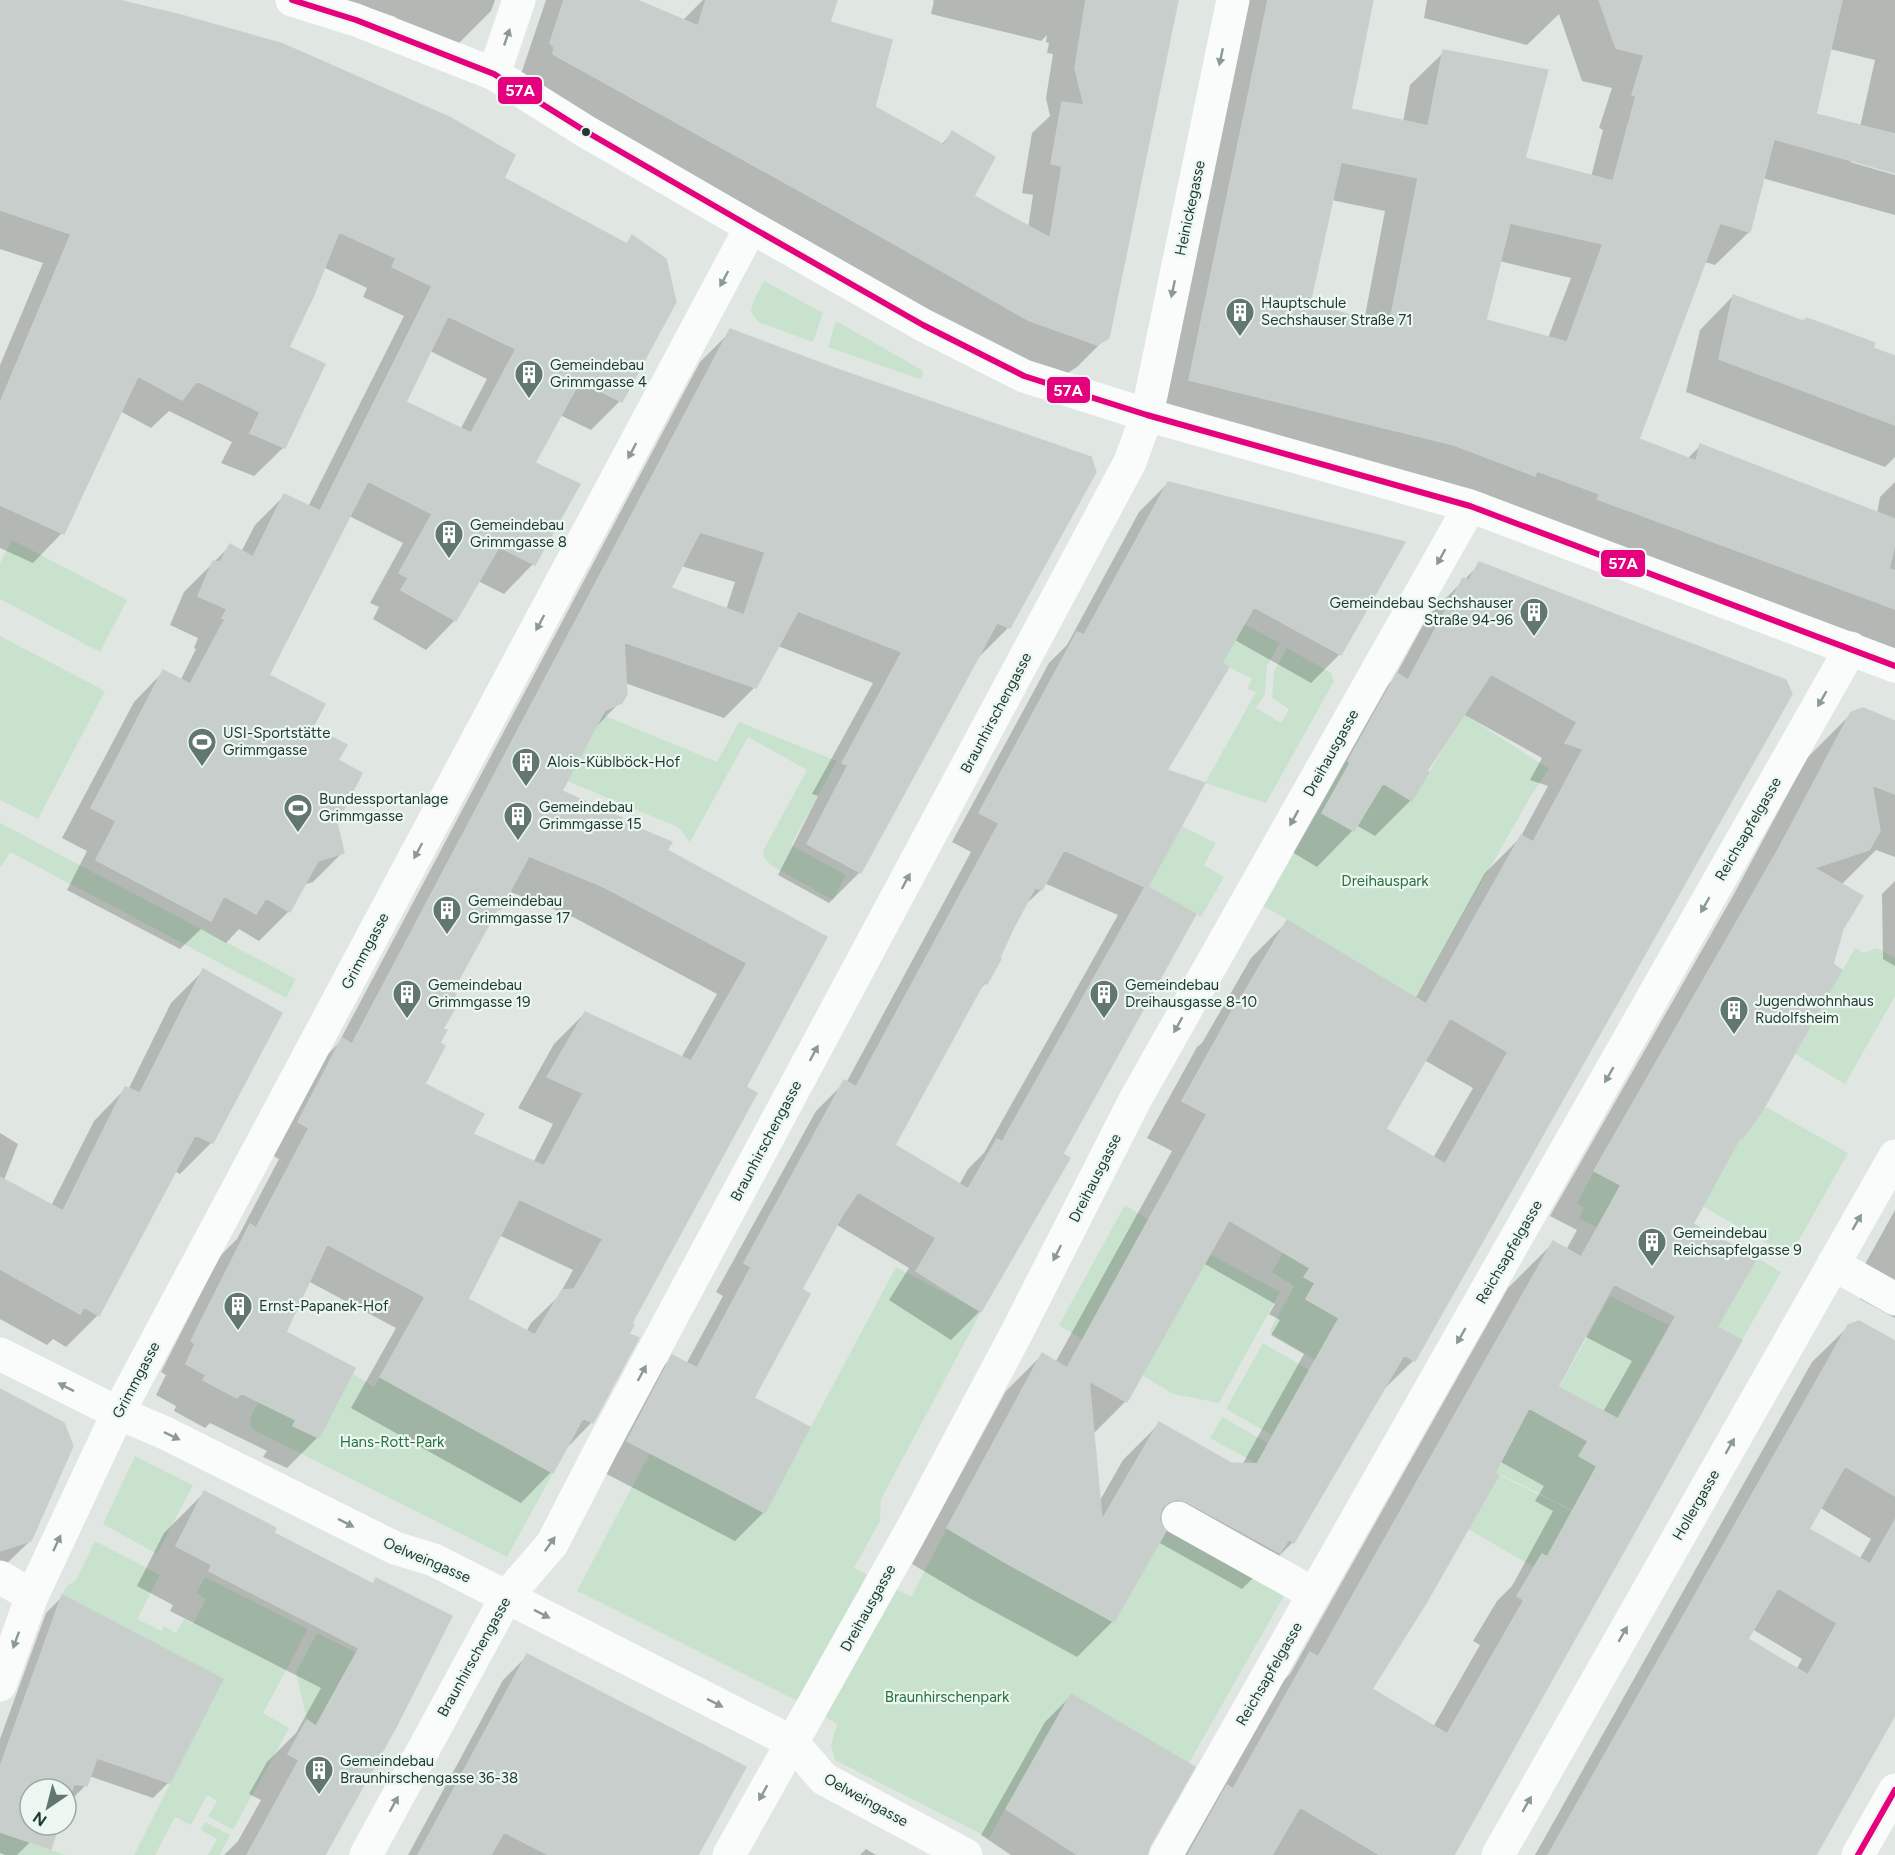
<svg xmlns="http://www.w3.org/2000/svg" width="1895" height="1855" font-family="Figtree,sans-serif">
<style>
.green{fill:#c8e2ce}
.shadow{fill:#0003;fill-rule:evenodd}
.building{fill:#c7cecb;stroke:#c9d0cc;stroke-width:1.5;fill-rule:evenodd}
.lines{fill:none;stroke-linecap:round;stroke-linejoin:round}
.minor{stroke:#fafbfb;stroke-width:33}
.bus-1-casing{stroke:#edf7f1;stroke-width:10}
.bus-1{stroke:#e5007d;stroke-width:6}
.oneway{fill:#8c9a96}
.bus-dot{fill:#1e3a30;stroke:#edf7f1;stroke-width:2}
.labels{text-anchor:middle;stroke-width:4.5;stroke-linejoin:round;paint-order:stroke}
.street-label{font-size:15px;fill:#1e3a30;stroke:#edf7f1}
.poi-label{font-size:15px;fill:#1e3a30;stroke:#edf7f1;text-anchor:start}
.park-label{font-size:15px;fill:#27723e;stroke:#edf7f1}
.line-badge{stroke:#edf7f1;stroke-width:2}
.badge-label{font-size:16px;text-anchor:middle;font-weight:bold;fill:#fff}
</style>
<rect width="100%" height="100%" fill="#e0e7e3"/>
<path class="green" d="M764,281L823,313L813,342L758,322L751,311L754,300Z
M836,321L922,370L923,375L920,379L911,376L828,347Z
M12,540L127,600L100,652L0,599V563Z
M1244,624L1280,643L1267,666L1265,694L1256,708L1281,723L1289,709L1272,698L1274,671L1287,648L1331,673L1334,681L1266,803L1205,783L1256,692L1247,689L1252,679L1222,663Z
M0,636L105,691L38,819L0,800Z
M1464,714L1549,769L1532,794L1416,997L1264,906L1347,760L1412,801Z
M603,715L717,762L739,722L837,761L791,845L846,875L833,900L772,866L764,858L763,851L807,770L748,737L690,842L678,827L567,781Z
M0,823L296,979L286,998L10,852L1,867L0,866Z
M1181,826L1216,843L1204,865L1224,877L1201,917L1148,887Z
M1855,948L1864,953L1877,948L1895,958V996L1845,1084L1795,1054Z
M1766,1107L1848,1153L1790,1256L1702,1206L1713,1165L1753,1124Z
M1594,1171L1621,1185L1597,1228L1579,1218L1584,1208L1577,1203Z
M1125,1205L1149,1220L1083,1340L1059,1325Z
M1283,1252L1310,1268L1304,1277L1315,1283L1306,1299L1339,1318L1315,1360L1269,1332L1294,1286L1272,1272Z
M1210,1254L1280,1292L1219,1403L1173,1394L1142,1375Z
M1757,1258L1781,1272L1742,1340L1717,1327Z
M896,1267L981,1312L881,1499L880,1521L854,1568L911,1597L947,1528L1012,1566L1114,1622L1166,1530L1285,1594L1189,1763L1071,1694L989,1838L835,1760L831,1745L837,1724L795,1700L577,1591L650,1453L765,1513Z
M1610,1296L1669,1325L1618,1416L1625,1419L1592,1435L1579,1455L1597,1466L1573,1510L1487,1468L1521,1404L1569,1430L1586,1401L1559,1388Z
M1263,1343L1309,1370L1272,1435L1226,1409Z
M352,1373L374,1387L380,1377L553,1473L507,1557L254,1430C245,1422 254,1411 259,1402L296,1420L293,1426L319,1438Z
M1222,1417L1268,1443L1257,1464L1210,1438Z
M135,1456L193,1485L157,1554L103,1524Z
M1499,1475L1576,1513L1551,1559L1542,1554L1534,1567L1468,1529Z
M95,1541L160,1575L137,1619L161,1631L164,1626L176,1633L184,1619L193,1624L206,1599L196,1593L205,1577L308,1629L263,1713L289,1728L233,1830L208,1816L217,1801L207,1795L191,1825L175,1817L155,1855H134L223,1679L62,1595L67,1586L76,1580Z
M317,1633L361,1655L316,1726L307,1720L296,1672Z
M205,1822L230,1835L220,1855H208L217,1839L201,1830Z
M0,1832L66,1855H0Z"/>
<path class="shadow" d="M0,0H112L502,179L625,245L632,237L620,401L591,430L560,415L533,464L578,485L533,564L504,594L478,581L455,620L426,650L373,619L379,607L370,603L403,543L349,516L267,675L336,761L335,823L342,853L313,882L303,885L289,911L259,941L239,929L226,943L201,929L180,949L67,890L87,851L62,838L134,702L163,672L180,681L196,649L194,648L198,638L170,625L184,592L230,546L241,552L255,525L284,496L308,507L404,316L363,297L367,288L323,267L287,348L284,447L254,476L221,463L232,442L169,411L151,428L120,411L62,533L33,563L0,548V365L43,263L0,249ZM430,351L487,379L460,430L404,403Z
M344,0H495L491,11L453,49L391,31L396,17Z
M546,0H634L682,21L703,0H836L828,23L873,107L941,145L952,133L972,197L1028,228L1033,195L1022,193L1032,133L1050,116L1046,98L1053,54L1047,53L1049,43L1046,42L1047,35L1041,41L931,14L934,1L932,0H1177L1107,337L1077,367L1066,374L998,350L524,84L521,74Z
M1242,0H1371L1350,110L1403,122L1410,85L1444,52L1523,159L1591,177L1603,130L1599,128L1612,88L1582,81L1559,14L1527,45L1424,18L1427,0H1895V171L1853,160L1850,162L1895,175V215L1762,178L1749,232L1715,265L1705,262L1637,440L1687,459L1700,446L1877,514L1880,497L1895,482V655L1156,413ZM1830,49L1875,60L1860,127L1814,115ZM1331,200L1385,211L1364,321L1309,304ZM1499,261L1571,278L1548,338L1485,321Z
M1733,296L1895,358V457L1885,467L1686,392L1700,330Z
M731,331L1009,627L978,658L977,657L860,872L829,903L778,875L818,796L812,794L873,683L778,646L755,687L724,718L625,683L620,702L593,730L560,792L619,822L665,850L825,937L744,1088L630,1324L592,1422L563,1452L551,1472L521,1503L351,1408L396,1328L308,1281L284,1333L353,1368L318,1437L287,1468L263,1457L267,1451L210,1423L205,1428L174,1411L176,1406L156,1395L166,1375L161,1372L220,1256L237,1239L279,1159L268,1153L311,1071L338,1044L700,362ZM681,566L735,582L726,610L669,589ZM508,891L573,917L717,994L681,1058L585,1013L554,1044L518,1108L553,1124L533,1163L471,1135L423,1084L438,1044L450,993L492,916L499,909ZM499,1235L573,1270L558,1297L531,1323L526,1332L466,1300Z
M1168,483L1340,654L1311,683L1233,639L1164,771L1145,888L1061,1155L980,1311L951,1340L889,1300L909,1268L837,1225L800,1290L752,1398L764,1512L735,1541L599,1470L644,1386L673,1357L686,1364L723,1296L716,1292L816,1111L845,1082L846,1083L971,852L952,842L1049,663L1067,645L1139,512ZM1044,883L1118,915L984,1153L968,1169L959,1185L893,1146L978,991L986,983L1024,906L1041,890Z
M1480,564L1785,681L1414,1360L1380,1393L1293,1542L1257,1578L1255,1576L1242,1589L1158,1542L1113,1621L1077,1657L971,1599L912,1564L1006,1391L1042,1355L1055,1363L1172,1151L1147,1138L1197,1047L1202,1043L1251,958L1287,922L1415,999L1485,873L1520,838L1548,786L1530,780L1542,758L1463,714L1424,771L1411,800L1375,836L1356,825L1353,830L1317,867L1287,849L1361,711L1393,680L1428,616ZM1424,1060L1473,1088L1433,1158L1384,1129ZM1203,1263L1275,1304L1269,1314L1280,1320L1271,1335L1304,1354L1242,1465H1230L1159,1424L1123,1460L1099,1502L1093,1434L1126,1401Z
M1852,713L1895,722V857L1876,850L1841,885V929L1741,1138L1735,1143L1691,1224L1715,1328L1451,1855H1170L1265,1699L1290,1674L1508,1288L1553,1243L1566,1250L1577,1230L1550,1216L1734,894L1807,758ZM1584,1336L1632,1361L1603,1412L1556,1387ZM1499,1461L1544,1486L1535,1501L1553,1511L1512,1586L1497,1601L1473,1641L1480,1645L1433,1727L1370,1690Z
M1895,881V966L1883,959L1882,894Z
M203,971L212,1142L180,1174L174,1171L98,1315L66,1347L53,1339L47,1345L0,1319V1133L18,1144L4,1180L51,1206L94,1121L125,1089L128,1090L171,1003Z
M1895,1210V1318L1860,1299L1854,1284Z
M1849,1326L1895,1343V1712L1814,1855H1535L1812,1362ZM1819,1507L1871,1539L1859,1560L1807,1529ZM1752,1629L1802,1659L1796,1670L1746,1640Z
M0,1390L30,1541L0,1570Z
M204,1493L272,1533L371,1585L377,1579L324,1855H224L238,1841L261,1800L249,1794L267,1762L296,1733L321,1688L170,1611L173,1605L137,1586L164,1533Z
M62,1597L169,1782L153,1798L89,1776L85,1786L69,1802H66V1789H30V1825H36L30,1842L17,1855H5L0,1853V1739L46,1613Z
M527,1656L696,1855H408L503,1680Z
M1071,1696L1134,1855H1011L981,1835L1045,1722Z
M866,1849L876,1855H860Z"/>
<path class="building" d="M0,0H119L184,16L283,44L451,118L515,155L504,178L627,244L632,235L666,259L676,302L622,402L580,381L535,463L580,484L535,565L499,547L456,621L401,590L408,578L399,573L432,514L368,481L269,675L325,704L313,727L347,745L338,760L362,773L337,823L344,853L318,861L290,912L266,898L256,914L224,896L211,921L96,860L116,821L91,808L163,670L190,684L225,619L222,618L227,609L198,596L213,561L220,562L230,544L253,557L284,494L320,511L432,286L392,267L396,258L339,232L313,297L289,347L325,364L285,448L250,433L260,412L197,381L182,400L138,376L64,534L0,505V403L71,234L0,210ZM448,316L516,349L471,433L406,402Z
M564,0H637L698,26L706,0H837L830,22L892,40L875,107L944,145L952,131L995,157L974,196L1050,238L1062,166L1051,164L1062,102L1084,105L1075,68L1086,0H1178L1109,338L1097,345L1028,320L845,216L553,54L554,47L550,43Z
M1268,0H1373L1351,109L1428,126L1443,50L1548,70L1525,158L1613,181L1636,96L1632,95L1644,55L1616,48L1599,0H1842L1816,114L1895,134V173L1774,139L1750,232L1720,223L1639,439L1696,461L1700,444L1895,519V543L1889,569L1895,571V609L1597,499L1600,494L1537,471L1535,476L1454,445L1189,380ZM1341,162L1418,178L1389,327L1310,303ZM1510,223L1603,244L1567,342L1486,320Z
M1733,295L1803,321L1807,318L1875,343L1873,348L1895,356V425L1719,359Z
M730,329L834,368L1091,457L1096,472L1010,628L997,623L861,873L807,844L848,765L842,763L902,652L798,611L756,688L624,642L627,694L622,703L605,710L562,791L622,818L621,821L672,842L667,850L827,937L746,1087L757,1093L632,1323L634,1325L629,1334L639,1338L593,1423L583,1418L553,1473L380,1377L425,1297L327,1244L286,1332L355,1368L319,1438L293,1426L296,1420L241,1393L237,1398L203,1380L206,1375L186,1364L195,1344L191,1341L250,1224L256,1228L309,1128L298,1122L342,1038L352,1044ZM700,532L765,552L744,615L671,588ZM529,856L604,887L747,963L691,1061L585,1012L547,1077L583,1093L544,1166L473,1134L484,1114L425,1084L445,1046L440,1043L447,1030L443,1029L454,1010L449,1007L456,994L452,992L498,908L500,910ZM519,1199L603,1239L574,1289L562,1290L535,1335L468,1299Z
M1168,482L1405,542L1341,655L1254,607L1222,663L1229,667L1167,770L1205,783L1148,887L1196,914L1063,1154L1070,1158L981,1312L916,1271L936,1238L858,1192L842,1216L802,1289L810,1294L754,1398L810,1427L765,1513L627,1441L672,1355L697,1368L751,1267L744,1263L844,1080L856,1087L999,823L979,813L1077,632L1084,635ZM1064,850L1145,887L1002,1142L997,1139L968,1189L895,1145L984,982L987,984L1001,959L1000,957L1014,927L1035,888L1042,890Z
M1479,562L1786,680L1792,694L1415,1361L1404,1355L1294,1543L1289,1539L1280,1553L1187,1502L1178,1499L1169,1502L1162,1508L1159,1518L1162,1527L1166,1531L1114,1622L1008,1564L947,1528L1042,1353L1067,1368L1207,1114L1182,1101L1233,1009L1234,1010L1287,920L1426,1004L1521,835L1533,842L1583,749L1565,743L1577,722L1491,674L1427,771L1429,772L1412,801L1383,783L1354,831L1322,813L1350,763L1348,761L1397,673L1408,680L1463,578L1469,580ZM1443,1014L1508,1052L1445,1164L1386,1129L1450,1018ZM1229,1220L1310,1268L1304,1277L1315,1283L1306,1299L1339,1318L1257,1464L1231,1463L1159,1422L1102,1520L1089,1381L1127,1402Z
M1863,708L1895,721V794L1872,785L1880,831L1869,850L1814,868L1863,896L1843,929L1833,964L1842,970L1761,1113L1742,1139L1740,1138L1693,1224L1757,1258L1717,1327L1742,1340L1454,1855H1380L1300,1807L1272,1855H1188L1227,1785L1233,1789L1310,1652L1318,1657L1553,1241L1581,1257L1621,1185L1594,1171L1779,848L1851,712ZM1614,1284L1676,1316L1618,1419L1558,1387ZM1529,1408L1588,1441L1579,1456L1597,1466L1547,1557L1542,1554L1517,1596L1524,1600L1447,1734L1372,1689L1426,1603L1499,1475L1495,1473Z
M203,969L282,1013L213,1143L195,1135L99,1316L84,1307L80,1314L0,1269V1177L63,1211L125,1087L140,1093Z
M1859,1321L1895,1341V1496L1845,1466L1809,1529L1870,1564L1895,1520V1715L1816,1855H1548L1848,1325ZM1778,1588L1837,1623L1808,1675L1748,1639Z
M0,1389L64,1423L73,1446L31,1541L0,1551Z
M204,1491L276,1528L274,1533L373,1584L376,1578L452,1616L396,1727L325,1855H247L299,1760L288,1754L307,1720L316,1726L359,1648L209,1571L212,1565L176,1546Z
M62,1595L223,1679L170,1783L97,1758L87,1786L74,1784L66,1806V1789H30V1825H59L51,1849L0,1832V1767Z
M527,1654L746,1767L698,1855H549L504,1832L491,1855H418Z
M1071,1694L1195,1767L1150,1846L1147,1855H1078L1006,1809Z"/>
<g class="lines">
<path class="minor" d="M292,0L356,20L494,74L585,131L751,227L923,325L1024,376L1147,415L1470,506L1895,666
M494,74L519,0
M1833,1264L1895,1299
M0,1354L118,1413L163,1432L395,1548L434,1560L792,1742L824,1779L966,1855
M1178,1518L1314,1594
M0,1577L32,1596
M0,1685L32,1596L118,1413L751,227
M366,1855L507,1596L552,1544L602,1447L1130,462L1147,415L1233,0
M729,1855L917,1520L1016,1334L1135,1100L1470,506
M1166,1855L1851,648
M1498,1855L1895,1156
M1858,1855L1895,1790"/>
<g class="bus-1-casing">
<path id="bus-1" d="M292,0L356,20L494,74L585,131L751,227L923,325L1024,376L1147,415L1470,506L1895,666
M1858,1855L1895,1790"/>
</g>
<use href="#bus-1" class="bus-1"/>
</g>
<defs><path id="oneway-solid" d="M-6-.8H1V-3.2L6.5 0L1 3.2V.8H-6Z" transform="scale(1.5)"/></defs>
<g class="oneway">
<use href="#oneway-solid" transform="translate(507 37) rotate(-71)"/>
<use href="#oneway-solid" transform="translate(1221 57) rotate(102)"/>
<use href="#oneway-solid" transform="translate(724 279) rotate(118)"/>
<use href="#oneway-solid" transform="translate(1173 289) rotate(102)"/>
<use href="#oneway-solid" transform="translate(632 451) rotate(118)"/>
<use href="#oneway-solid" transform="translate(1441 557) rotate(119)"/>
<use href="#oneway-solid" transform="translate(540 623) rotate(118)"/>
<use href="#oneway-solid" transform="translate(1822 699) rotate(120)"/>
<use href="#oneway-solid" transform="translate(1294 818) rotate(119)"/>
<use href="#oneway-solid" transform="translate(418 851) rotate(118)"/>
<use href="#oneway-solid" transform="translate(906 881) rotate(-62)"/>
<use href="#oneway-solid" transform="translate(1705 905) rotate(120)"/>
<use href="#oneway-solid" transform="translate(1178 1025) rotate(119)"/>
<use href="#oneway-solid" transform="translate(814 1053) rotate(-62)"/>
<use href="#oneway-solid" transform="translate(1609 1075) rotate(120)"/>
<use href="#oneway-solid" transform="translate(1857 1222) rotate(-60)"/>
<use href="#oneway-solid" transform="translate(1057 1253) rotate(117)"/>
<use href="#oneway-solid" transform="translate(1461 1336) rotate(120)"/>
<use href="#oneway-solid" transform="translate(642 1373) rotate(-62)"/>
<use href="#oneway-solid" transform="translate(66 1387) rotate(-153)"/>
<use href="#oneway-solid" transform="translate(172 1436) rotate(26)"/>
<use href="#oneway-solid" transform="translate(1730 1446) rotate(-60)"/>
<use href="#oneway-solid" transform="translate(346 1523) rotate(27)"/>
<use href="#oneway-solid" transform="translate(57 1543) rotate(-65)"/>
<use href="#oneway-solid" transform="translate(550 1544) rotate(-55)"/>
<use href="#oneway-solid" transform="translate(542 1614) rotate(27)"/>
<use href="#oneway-solid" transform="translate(1623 1634) rotate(-60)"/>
<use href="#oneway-solid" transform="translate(16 1640) rotate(110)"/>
<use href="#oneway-solid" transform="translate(715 1703) rotate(27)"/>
<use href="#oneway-solid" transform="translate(763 1793) rotate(119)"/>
<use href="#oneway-solid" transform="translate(394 1804) rotate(-61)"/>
<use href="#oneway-solid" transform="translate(1527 1804) rotate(-60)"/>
</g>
<defs>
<g id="building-pin" transform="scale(1.5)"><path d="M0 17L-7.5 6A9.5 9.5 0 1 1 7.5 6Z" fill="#62776f" stroke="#edf7f1"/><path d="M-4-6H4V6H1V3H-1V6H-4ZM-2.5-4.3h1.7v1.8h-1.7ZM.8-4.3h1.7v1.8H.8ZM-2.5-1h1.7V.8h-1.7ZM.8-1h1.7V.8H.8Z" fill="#fff"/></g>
<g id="stadium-pin" transform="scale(1.5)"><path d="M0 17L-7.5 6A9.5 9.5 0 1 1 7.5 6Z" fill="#62776f" stroke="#edf7f1"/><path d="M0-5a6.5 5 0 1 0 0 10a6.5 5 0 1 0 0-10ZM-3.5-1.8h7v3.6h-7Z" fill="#fff"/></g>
</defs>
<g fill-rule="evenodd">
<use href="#building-pin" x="1240" y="312"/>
<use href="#building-pin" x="529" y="374"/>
<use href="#building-pin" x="449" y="534"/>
<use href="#building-pin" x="1534" y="612"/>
<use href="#stadium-pin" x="202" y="742"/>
<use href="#building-pin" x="526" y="762"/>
<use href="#stadium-pin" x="298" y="808"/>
<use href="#building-pin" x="518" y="816"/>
<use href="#building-pin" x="447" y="910"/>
<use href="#building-pin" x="407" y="994"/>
<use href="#building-pin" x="1104" y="994"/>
<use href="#building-pin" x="1734" y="1010"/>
<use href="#building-pin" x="1652" y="1242"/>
<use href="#building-pin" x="238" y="1306"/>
<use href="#building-pin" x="319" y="1770"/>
</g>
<circle class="bus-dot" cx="586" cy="132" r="5"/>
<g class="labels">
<g class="street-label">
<text transform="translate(1190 208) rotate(-78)" y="5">Heinickegasse</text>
<text transform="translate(996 713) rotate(-62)" y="5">Braunhirschengasse</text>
<text transform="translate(1331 753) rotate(-61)" y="5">Dreihausgasse</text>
<text transform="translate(1748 829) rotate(-60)" y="5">Reichsapfelgasse</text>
<text transform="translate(365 951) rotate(-62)" y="5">Grimmgasse</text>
<text transform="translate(766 1141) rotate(-62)" y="5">Braunhirschengasse</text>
<text transform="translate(1095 1178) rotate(-63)" y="5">Dreihausgasse</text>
<text transform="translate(1509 1252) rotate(-60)" y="5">Reichsapfelgasse</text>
<text transform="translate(136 1380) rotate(-62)" y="5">Grimmgasse</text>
<text transform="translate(1696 1505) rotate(-60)" y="5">Hollergasse</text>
<text transform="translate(427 1560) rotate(23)" y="5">Oelweingasse</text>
<text transform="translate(868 1608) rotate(-61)" y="5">Dreihausgasse</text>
<text transform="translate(474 1657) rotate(-61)" y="5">Braunhirschengasse</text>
<text transform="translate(1269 1674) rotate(-60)" y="5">Reichsapfelgasse</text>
<text transform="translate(866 1800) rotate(29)" y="5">Oelweingasse</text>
</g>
<g class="poi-label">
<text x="1261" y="308">Hauptschule<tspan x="1261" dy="17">Sechshauser Straße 71</tspan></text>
<text x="550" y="370">Gemeindebau<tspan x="550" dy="17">Grimmgasse 4</tspan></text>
<text x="470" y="530">Gemeindebau<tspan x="470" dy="17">Grimmgasse 8</tspan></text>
<text x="1513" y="608" text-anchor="end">Gemeindebau Sechshauser<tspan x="1513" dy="17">Straße 94-96</tspan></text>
<text x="223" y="738">USI-Sportstätte<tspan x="223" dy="17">Grimmgasse</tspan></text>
<text x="547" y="767">Alois-Küblböck-Hof</text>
<text x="319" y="804">Bundessportanlage<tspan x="319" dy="17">Grimmgasse</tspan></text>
<text x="539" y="812">Gemeindebau<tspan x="539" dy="17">Grimmgasse 15</tspan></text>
<text x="468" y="906">Gemeindebau<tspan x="468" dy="17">Grimmgasse 17</tspan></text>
<text x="428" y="990">Gemeindebau<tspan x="428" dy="17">Grimmgasse 19</tspan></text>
<text x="1125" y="990">Gemeindebau<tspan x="1125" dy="17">Dreihausgasse 8-10</tspan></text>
<text x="1755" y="1006">Jugendwohnhaus<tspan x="1755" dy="17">Rudolfsheim</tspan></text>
<text x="1673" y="1238">Gemeindebau<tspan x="1673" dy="17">Reichsapfelgasse 9</tspan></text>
<text x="259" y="1311">Ernst-Papanek-Hof</text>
<text x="340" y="1766">Gemeindebau<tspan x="340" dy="17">Braunhirschengasse 36-38</tspan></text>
</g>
<g class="park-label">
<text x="1385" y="886">Dreihauspark</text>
<text x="392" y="1447">Hans-Rott-Park</text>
<text x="947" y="1702">Braunhirschenpark</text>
</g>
</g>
<g class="line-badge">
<rect x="497" y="76" width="46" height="29" rx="6" fill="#e5007d"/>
<rect x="1046" y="376" width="45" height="28" rx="6" fill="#e5007d"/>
<rect x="1600" y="549" width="46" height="29" rx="6" fill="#e5007d"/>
</g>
<g class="badge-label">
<text x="520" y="96">57A</text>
<text x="1068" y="396">57A</text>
<text x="1623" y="569">57A</text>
</g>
<g transform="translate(48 1807) rotate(215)"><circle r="28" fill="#edf7f1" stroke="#9aaba4" stroke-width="1.5"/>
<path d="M0-4.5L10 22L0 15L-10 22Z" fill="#62776f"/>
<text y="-9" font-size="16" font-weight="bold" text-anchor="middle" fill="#1e3a30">N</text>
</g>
</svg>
